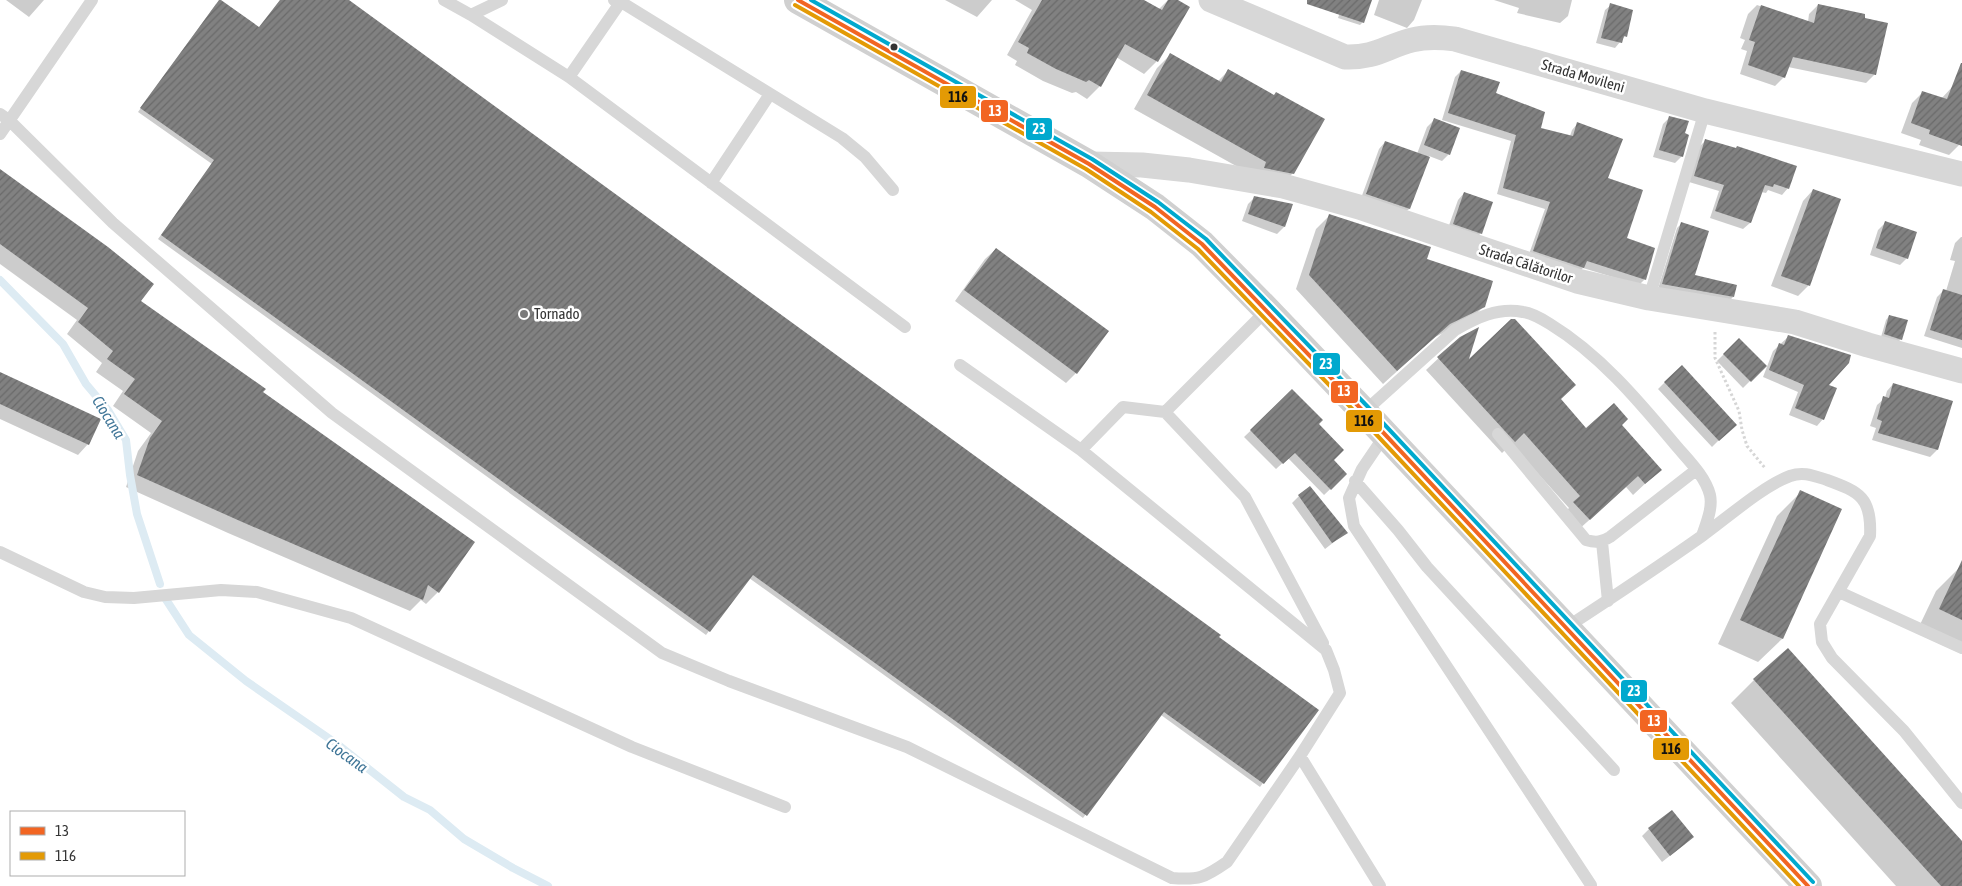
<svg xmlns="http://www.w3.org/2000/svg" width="1962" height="886" font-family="'Asap Condensed',sans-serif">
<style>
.shadow{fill:#0003}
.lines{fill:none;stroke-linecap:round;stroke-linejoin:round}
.stream{stroke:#ddebf3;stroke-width:8}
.building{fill:url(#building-hatch)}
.path{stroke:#d6d6d6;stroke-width:3;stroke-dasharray:2.5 2.5;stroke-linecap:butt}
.service{stroke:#d7d7d7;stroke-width:12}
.minor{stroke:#d7d7d7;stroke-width:25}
.secondary{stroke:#d0d0d0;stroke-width:28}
.bus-1-casing{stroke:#fff;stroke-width:8}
.bus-2-casing{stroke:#fff;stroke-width:8}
.bus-3-casing{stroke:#fff;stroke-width:8}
.bus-1{stroke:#f26522;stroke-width:4}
.bus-2{stroke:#e39a05;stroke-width:4}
.bus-3{stroke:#00a9ce;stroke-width:4}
.bus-dot{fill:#333;stroke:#fff;stroke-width:2}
.poi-dot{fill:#7a7a7a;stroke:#fff;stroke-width:2}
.labels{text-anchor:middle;stroke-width:5;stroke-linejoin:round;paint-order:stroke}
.street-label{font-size:15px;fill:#333;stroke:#fff}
.poi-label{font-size:15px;fill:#333;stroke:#fff;text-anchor:start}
.water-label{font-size:16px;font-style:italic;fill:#3f7597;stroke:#fff}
.line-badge{stroke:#fff;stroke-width:2}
.badge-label{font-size:14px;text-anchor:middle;font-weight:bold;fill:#fff}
.pale-badge-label{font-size:14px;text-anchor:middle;font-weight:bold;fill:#111}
</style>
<defs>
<pattern id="building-hatch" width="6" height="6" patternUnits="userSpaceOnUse" patternTransform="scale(1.25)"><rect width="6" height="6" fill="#818181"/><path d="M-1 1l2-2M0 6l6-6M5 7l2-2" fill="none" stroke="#6a6a6a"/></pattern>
</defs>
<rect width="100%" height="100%" fill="#fff"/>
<path class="shadow" d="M6,0H44L29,17Z
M280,0H347L1263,783L1260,787L1161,715L1083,818L749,578L706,635L158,239L212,164L138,112L216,4L259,29Z
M945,0H992L977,17Z
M1015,0H1141L1158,10L1168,0H1175L1188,7L1157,61L1144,74L1116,57L1100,86L1087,99L1076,92L1072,93L1043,81L1015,65L1017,61L1007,55L1032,10Z
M1344,0H1363V22L1360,25L1338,18Z
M1379,0H1422L1414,20L1407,28L1374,15Z
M1494,0H1572L1568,16L1560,23L1517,13L1519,8Z
M1611,5L1625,36L1615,48L1596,43L1605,10Z
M1757,5L1808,22L1809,14L1818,5L1875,74L1866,83L1788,67L1784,77L1775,86L1740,74L1747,51L1741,49L1745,40L1740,38L1748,14Z
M1171,54L1218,81L1229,70L1293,173L1279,187L1254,176L1134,109L1157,68Z
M1461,71L1540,129L1570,136L1572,130L1578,123L1606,179L1625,239L1645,279L1639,285L1583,268L1577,274L1528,257L1545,209L1497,194L1511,141L1442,120L1455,77Z
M1953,86L1962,89V137L1959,145L1949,155L1919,145L1921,140L1901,133L1912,103L1923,92L1941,99Z
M1670,117L1684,134L1682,156L1675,163L1653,157L1663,124Z
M1434,120L1449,154L1442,161L1429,156L1409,209L1402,215L1360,201L1379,149L1385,142L1417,154L1427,127Z
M1705,141L1788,188L1782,195L1768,190L1766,193L1761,192L1750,223L1743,229L1710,218L1719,191L1689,182L1699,147Z
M0,173L139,301L261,392L438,592L426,604L421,600L410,611L228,533L126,487L138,451L151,433L113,406L123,391L96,372L102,363L67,334L77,320L0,264Z
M1813,190L1840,200L1808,286L1798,296L1771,286L1803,201Z
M1464,193L1481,233L1474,240L1447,231L1458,200Z
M1255,197L1292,205L1284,227L1277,234L1242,221L1248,204Z
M1330,215L1425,260L1484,306L1470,320L1435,337L1383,384L1296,289L1316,229Z
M1682,223L1693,276L1733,297L1728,302L1658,289L1677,228Z
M1885,223L1907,258L1900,265L1870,255L1878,230Z
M1961,237H1962V348L1924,336L1937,297L1943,291H1946L1955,261L1950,260L1955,243Z
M996,249L1076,373L1066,383L955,301L985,259Z
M1889,316L1901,339L1898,342L1881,337L1886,320Z
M1788,337L1827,385L1823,419L1817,426L1789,415L1798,392L1763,377L1773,351Z
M1460,338L1466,363L1560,399L1586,429L1620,425L1648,481L1633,495L1626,487L1577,531L1562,515L1569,508L1511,444L1502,453L1426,370Z
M1739,339L1765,366L1743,388L1717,361Z
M0,374L88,444L78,455L0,419Z
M1665,382L1728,431L1712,447L1658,389Z
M1893,384L1951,401L1937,450L1930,457L1872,440L1876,428L1870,426L1877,405L1885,398L1887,391Z
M1292,391L1318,424L1332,460L1346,474L1324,495L1288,458L1276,469L1244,437Z
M1801,492L1841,510L1782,639L1758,662L1718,644L1777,516Z
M1299,496L1347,532L1325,549L1292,503Z
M1960,567L1962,568V654L1916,633L1936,591Z
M1754,680L1962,843V883L1959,886H1896L1731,703Z
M1649,829L1685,844L1662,862L1642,836Z"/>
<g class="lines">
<path class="stream" d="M0,280L63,344L86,384L108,410L126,440L130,475L137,514L160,584
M165,598L189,635L246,681L337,744L404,797L430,810L464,839L513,868L548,886"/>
</g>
<path class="building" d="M219,0H221L259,27L280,0H349L1221,635L1219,637L1319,710L1264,784L1164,712L1087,816L753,575L710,632L161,235L214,160L140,108Z
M1042,0H1144L1162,10L1168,0H1178L1190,7L1158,62L1125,44L1101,87L1089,80L1086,82L1056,69L1027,53L1029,48L1018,42Z
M1307,0H1372L1364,23L1307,4Z
M1610,3L1633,10L1627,37L1624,36L1622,43L1601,38Z
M1818,4L1865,14V18L1888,23L1876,75L1793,57L1785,78L1748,65L1755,42L1749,40L1761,5L1814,23Z
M1170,53L1221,82L1228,69L1274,95L1276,92L1325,119L1294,174L1264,168L1266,162L1147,95Z
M1961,63H1962V146L1929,134L1930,130L1911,123L1922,91L1947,99Z
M1461,70L1500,82L1496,93L1545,112L1541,128L1573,136L1577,122L1623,139L1608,178L1643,190L1627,238L1655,248L1646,280L1587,261L1584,268L1533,251L1550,202L1503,188L1516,135L1448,113Z
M1669,116L1689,121L1685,133L1689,135L1683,157L1659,150Z
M1434,118L1460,128L1450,155L1424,145Z
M1705,139L1736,148L1737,146L1797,166L1789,189L1774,184L1773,187L1765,185L1751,223L1715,211L1724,185L1694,176Z
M1385,141L1430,157L1410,209L1366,194Z
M0,169L108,247L154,284L141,301L266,389L263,392L475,542L439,593L428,585L423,600L240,521L137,475L150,438L162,421L124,394L135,379L107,359L113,351L78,322L88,308L0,244Z
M1813,189L1841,199L1810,286L1781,276Z
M1464,192L1493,202L1482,234L1453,224Z
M1254,196L1293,204L1285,227L1248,214Z
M1329,214L1431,247L1427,259L1493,281L1485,307L1450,324L1397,371L1309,275Z
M1885,221L1917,232L1908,259L1876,248Z
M1681,222L1709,231L1695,275L1737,285L1734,297L1662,284Z
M996,248L1109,331L1077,374L964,290Z
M1943,289L1962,295V340L1930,330Z
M1889,315L1908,320L1902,340L1884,334Z
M1511,319H1515L1576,385L1561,399L1586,428L1614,403L1628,419L1622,425L1662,470L1645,484L1638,476L1590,520L1573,502L1580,496L1524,433L1515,442L1437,357L1460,337L1479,327L1469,359Z
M1788,335L1851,355L1849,363L1829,385L1837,388L1824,420L1795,408L1804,385L1769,370L1779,343L1784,345Z
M1739,338L1767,366L1751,382L1723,354Z
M1682,365L1737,425L1719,441L1664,382Z
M0,372L101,419L89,445L0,404Z
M1893,383L1953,401L1938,450L1878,433L1882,421L1877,419L1883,396L1889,398Z
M1292,389L1323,420L1319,424L1344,450L1334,460L1347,474L1331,490L1295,453L1283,464L1250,430Z
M1310,486L1348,533L1332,543L1298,495Z
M1800,490L1842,509L1783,639L1740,620Z
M1962,560V620L1939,609Z
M1788,648L1962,841V886H1941L1753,679Z
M1672,810L1694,837L1670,856L1648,828Z"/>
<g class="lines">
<path class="path" d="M1715,332V358L1739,411L1742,430L1747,446L1765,468"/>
<path class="service" d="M444,0L471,15L569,77L905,327
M614,0L621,2L842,138L865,157L893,190
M471,15L502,0
M569,77L622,0
M0,114L10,121L113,223L332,413L662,653L729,681L907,747L1172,878C1199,880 1204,878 1227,862L1300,756L1340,693L1334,670L1326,650L1081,450L960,365
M0,134L92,0
M711,183L770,94
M1649,298L1705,111
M1267,310L1165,412L1245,497L1323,643
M1364,412L1455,330C1476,318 1498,307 1523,312C1532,313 1542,319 1550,324C1599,354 1637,399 1673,442C1686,458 1705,475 1710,495C1713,508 1706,524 1702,536
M1498,434L1586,540C1596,543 1602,542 1610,537L1696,470
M1385,435L1362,469L1349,498L1354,526L1591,885
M1081,450L1123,407L1165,412
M1355,481L1398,530L1427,567L1614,770
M1602,542L1608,601
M0,552L84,592L105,597L134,598L221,590L257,592L351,618L632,747L785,807
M1839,592L1962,648
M1567,627C1613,597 1658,567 1702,536C1727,518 1763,486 1790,476C1804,471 1814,476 1827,480C1860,492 1872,498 1870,536L1820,624L1822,642L1832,658L1904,731L1962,803
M1300,756L1380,886"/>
<path class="minor" d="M1211,0L1345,57C1376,58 1385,47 1412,40C1427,36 1441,37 1455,39L1705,111L1962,174
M1089,164L1142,165L1189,170L1283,186L1359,207L1577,281L1649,298L1795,322L1868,345L1962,371"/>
<path class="secondary" d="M798,0L1089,164L1155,207L1202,244L1267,310L1364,412L1808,886"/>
<g class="bus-1-casing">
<path id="bus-1" d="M798,0L1089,164L1155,207L1202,244L1364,412L1808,886"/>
</g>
<g class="bus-2-casing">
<path id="bus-2" d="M795,5L1086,169L1151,212L1198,249L1359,416L1799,886"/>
</g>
<g class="bus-3-casing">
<path id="bus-3" d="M811,0L1092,159L1158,202L1206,239L1369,408L1813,882"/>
</g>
<use href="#bus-1" class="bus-1"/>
<use href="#bus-2" class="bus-2"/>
<use href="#bus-3" class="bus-3"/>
</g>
<circle class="bus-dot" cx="894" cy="47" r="4.5"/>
<circle class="poi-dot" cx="524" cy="314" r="5"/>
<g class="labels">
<g class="street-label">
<text transform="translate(1583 76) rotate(16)" y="5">Strada Movileni</text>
<text transform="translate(1526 264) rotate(18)" y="5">Strada Călătorilor</text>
</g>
<g class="poi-label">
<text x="534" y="319">Tornado</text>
</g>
<g class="water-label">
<text transform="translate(109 417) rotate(58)" y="6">Ciocana</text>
<text transform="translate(347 755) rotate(36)" y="6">Ciocana</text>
</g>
</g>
<g class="line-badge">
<rect x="939" y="85" width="38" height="24" rx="5" fill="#e39a05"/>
<rect x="980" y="99" width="29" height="24" rx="5" fill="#f26522"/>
<rect x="1025" y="117" width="28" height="24" rx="5" fill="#00a9ce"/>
<rect x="1312" y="352" width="29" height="24" rx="5" fill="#00a9ce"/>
<rect x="1330" y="380" width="29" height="24" rx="5" fill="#f26522"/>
<rect x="1345" y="409" width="38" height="24" rx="5" fill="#e39a05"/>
<rect x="1620" y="679" width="28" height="24" rx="5" fill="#00a9ce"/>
<rect x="1639" y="709" width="29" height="24" rx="5" fill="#f26522"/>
<rect x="1652" y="737" width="38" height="24" rx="5" fill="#e39a05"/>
</g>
<g class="badge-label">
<text x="995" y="116">13</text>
<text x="1039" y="134">23</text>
<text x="1326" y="369">23</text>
<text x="1344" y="396">13</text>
<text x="1634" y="696">23</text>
<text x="1654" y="726">13</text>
</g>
<g class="pale-badge-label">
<text x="958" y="102">116</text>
<text x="1364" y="426">116</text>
<text x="1671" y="754">116</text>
</g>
<rect x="10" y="811" width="175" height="65" fill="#ffffff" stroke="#adadad"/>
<rect x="20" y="827" width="25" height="8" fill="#f26522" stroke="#adadad"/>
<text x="55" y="836" font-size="15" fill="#333333">13</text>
<rect x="20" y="852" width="25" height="8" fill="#e39a05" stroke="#adadad"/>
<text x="55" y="861" font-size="15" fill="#333333">116</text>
</svg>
